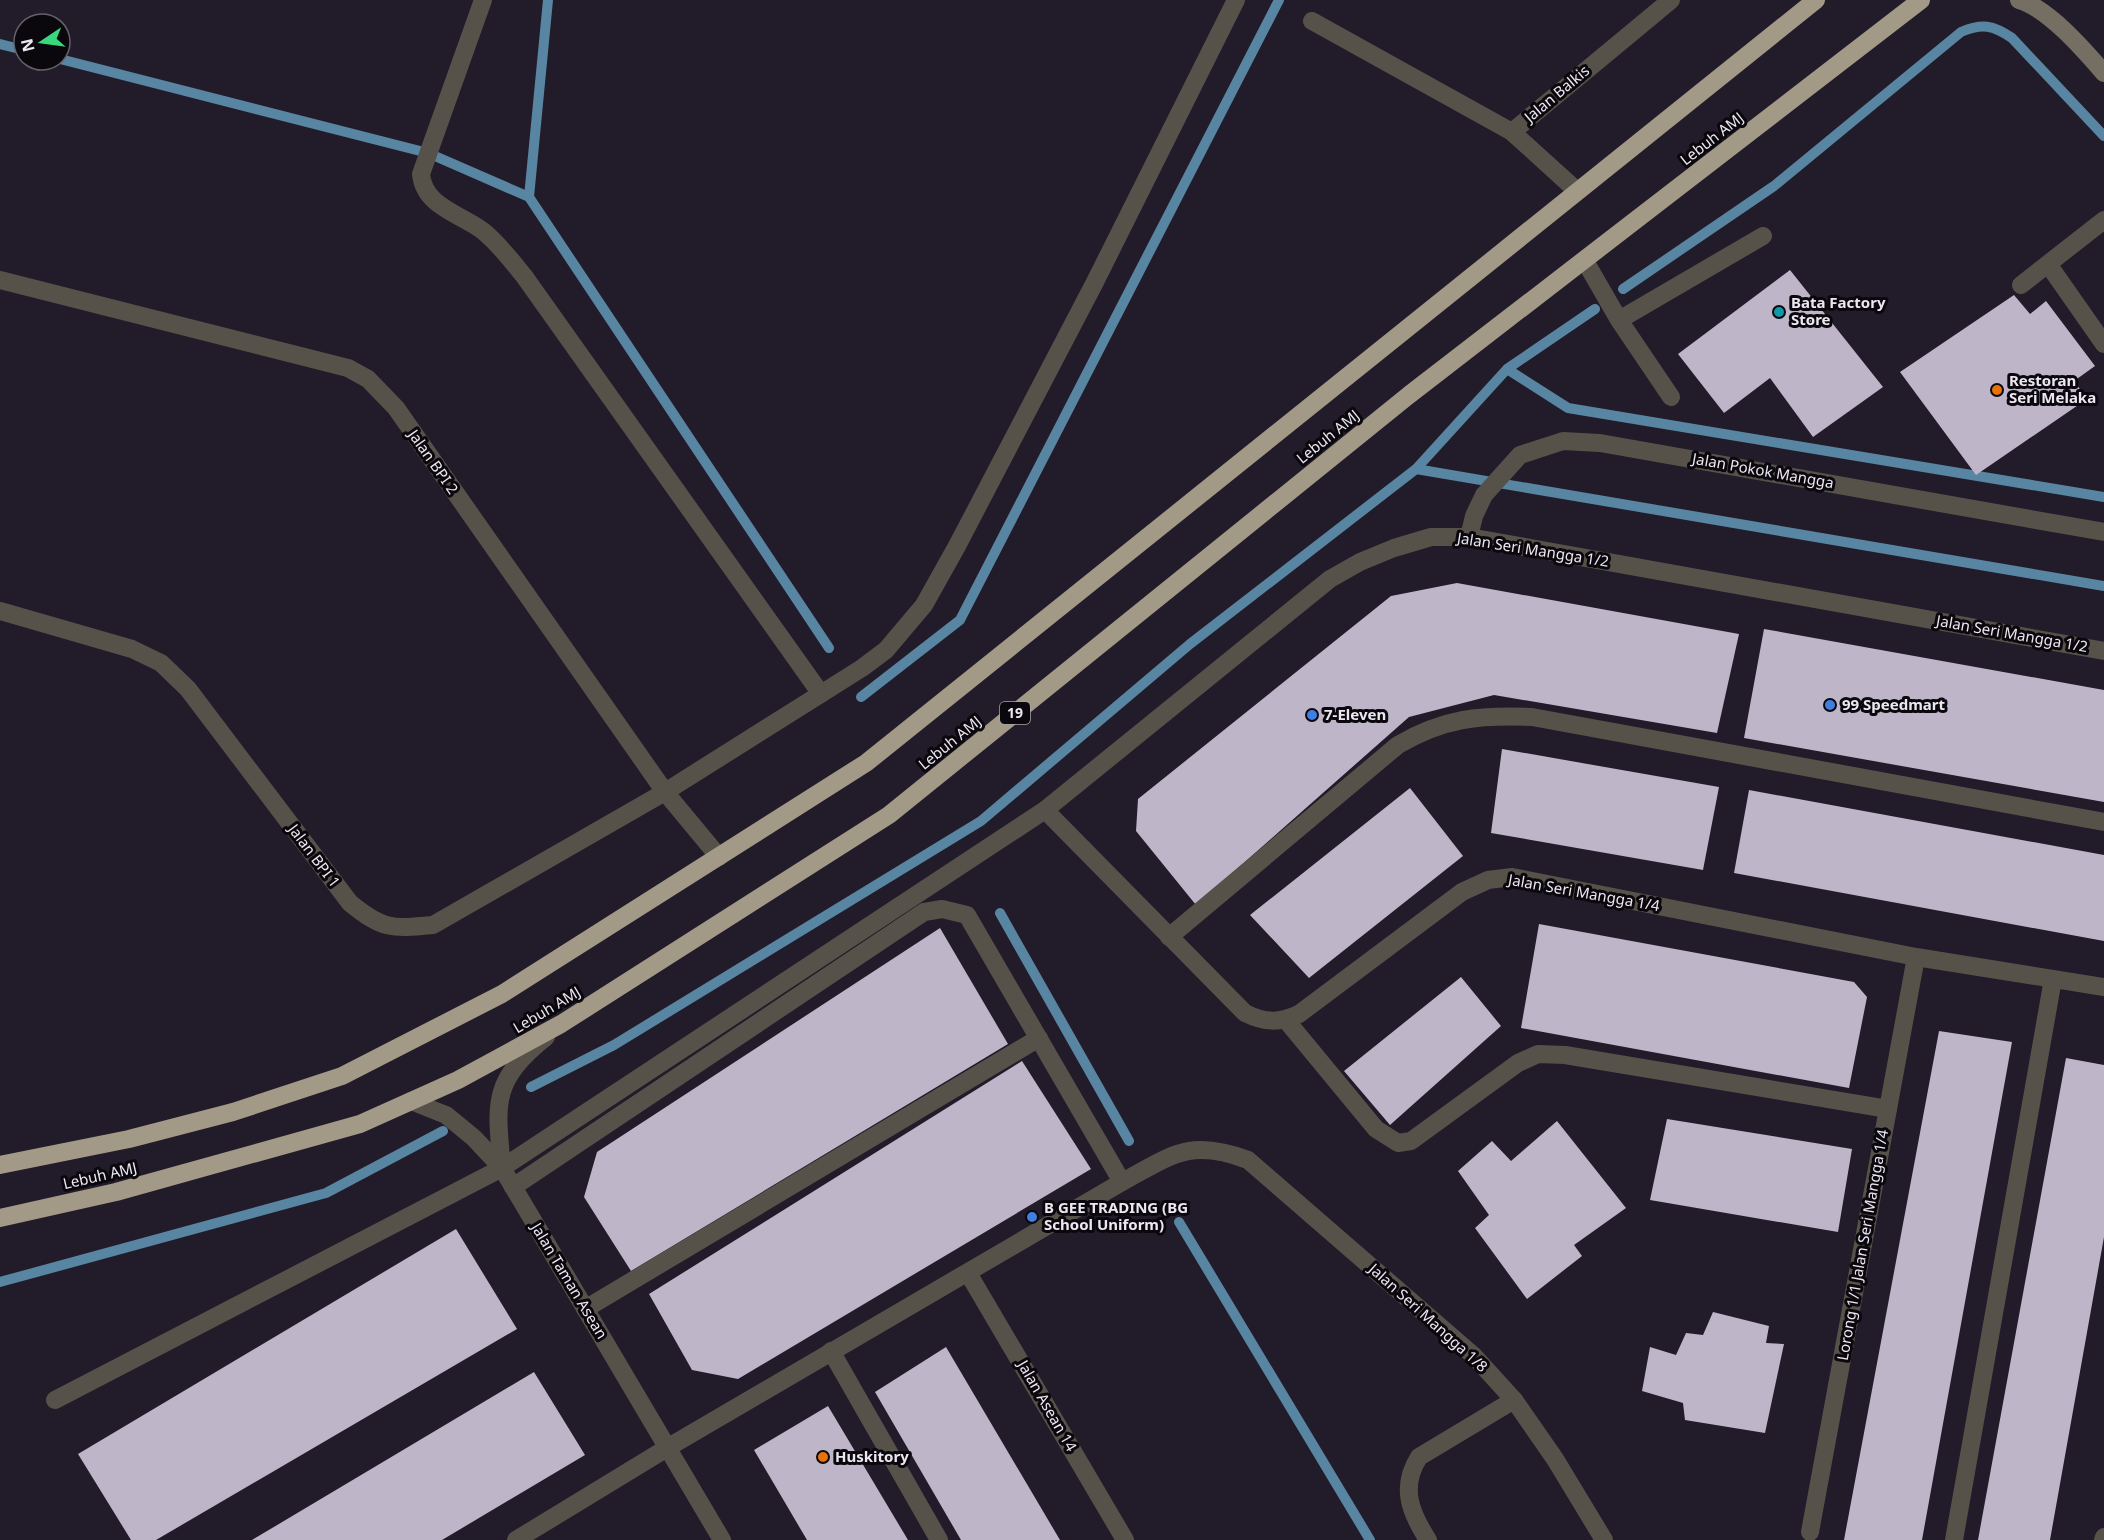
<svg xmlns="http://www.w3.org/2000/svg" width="2104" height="1540" font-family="'Noto Sans',sans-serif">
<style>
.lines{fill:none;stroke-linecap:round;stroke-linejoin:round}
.stream{stroke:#5885a2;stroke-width:10}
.building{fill:#beb5c9}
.lane{stroke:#56524a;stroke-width:18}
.street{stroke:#56524a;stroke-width:18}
.secondary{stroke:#756e63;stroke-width:18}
.highway{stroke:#a39987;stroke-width:18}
.culture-dot{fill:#0f9aa8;stroke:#0a070d;stroke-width:2}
.food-dot{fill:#e8710a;stroke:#0a070d;stroke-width:2}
.shop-dot{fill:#3f7fe0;stroke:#0a070d;stroke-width:2}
.labels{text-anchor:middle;stroke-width:6;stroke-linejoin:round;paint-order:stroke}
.shield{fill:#0a070d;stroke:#a8a4ad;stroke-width:1.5}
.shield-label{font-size:14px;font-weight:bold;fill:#ece7f1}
.street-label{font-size:15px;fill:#ece7f1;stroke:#0a070d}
.poi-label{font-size:15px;font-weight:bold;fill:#ece7f1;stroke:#0a070d;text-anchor:start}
</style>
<rect width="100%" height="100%" fill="#221b29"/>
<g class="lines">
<path class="stream" d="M0,44L24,50
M60,59L428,153L529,197L829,648
M529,197L548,0
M1623,289L1774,186L1961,32C1982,23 1993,25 2012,38L2104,136
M1507,369L1568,408L2104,497
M1416,469L2104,586
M861,697L960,620L1279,0
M1000,913L1129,1141
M531,1087L614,1045L981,821L1190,644L1416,469L1507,369L1595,309
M1179,1222L1370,1540
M0,1282L326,1193L443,1131"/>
</g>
<path class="building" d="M1790,270L1883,387L1813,437L1770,378L1724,413L1678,354Z
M2014,295L2030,314L2046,301L2095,366L2074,381L2087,399L1976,475L1900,372Z
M1457,583L1739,634L1717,733L1494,695L1409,717L1196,905L1136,831L1138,799L1391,596Z
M1764,629L2104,690V802L1744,738Z
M1502,749L1719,787L1703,870L1491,833Z
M1410,788L1463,856L1309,978L1250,915Z
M1749,790L2104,855V941L1734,873Z
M1539,924L1854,982L1867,997L1849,1088L1521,1028Z
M940,928L1008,1044L631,1271L584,1197L597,1152Z
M1461,977L1501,1026L1390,1125L1344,1071Z
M1939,1031L2012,1042L1922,1540H1844Z
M2066,1058L2104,1065V1237L2050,1540H1978Z
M1022,1061L1091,1169L738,1379L692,1370L649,1294Z
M1667,1119L1852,1149L1838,1232L1650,1200Z
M1557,1121L1626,1208L1574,1245L1582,1256L1527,1299L1475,1228L1489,1215L1458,1171L1492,1141L1511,1161Z
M456,1229L517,1329L156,1540H131L78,1454Z
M1713,1312L1769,1326L1766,1343L1784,1344L1765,1433L1685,1420L1683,1403L1642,1391L1650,1347L1676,1355L1686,1333L1703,1335Z
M946,1347L1060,1540H961L875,1392Z
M534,1372L585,1455L442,1540H252Z
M828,1406L908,1540H807L754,1450Z"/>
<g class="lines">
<path class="lane" d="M483,0L421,174C424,207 461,214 483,231C499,244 511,260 524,276L821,694
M1585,261L1619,320L1671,397
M2048,264L2104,344
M2021,285L2104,220
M1619,320L1763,236
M1169,937L1398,745C1444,718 1479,715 1532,717L2104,822
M1286,1020L1376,1129L1398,1143L1411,1141L1518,1063L1538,1054L1565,1055L1888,1109
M513,1187L924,912L942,909L967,915L1122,1182
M585,1309L1039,1038
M831,1351L939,1540
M1428,1540C1410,1512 1400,1487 1419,1457L1514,1400
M1954,1540L2053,979"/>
<path class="street" d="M1312,21L1512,132
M1577,191L1512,132L1671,0
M0,280L348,368L368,379L396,408L665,792L719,857
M1469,537L1474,516L1484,495L1520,455L1563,441L1600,443L2104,532
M0,611L132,649L161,663L188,689L350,903C383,930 392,929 433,925L665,792L862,668L886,650L924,605L957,546L1095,282L1236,0
M1045,810L1245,1013C1265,1023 1280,1023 1299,1014L1462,892L1488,880L1512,877L1916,957L2104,987
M546,1037C491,1081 496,1103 502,1168L722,1540
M411,1101L446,1115L474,1138L502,1168
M968,1273L1125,1540
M55,1400L502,1168L1045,810L1330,579L1360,562L1394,548L1431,537H1469L2104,651
M1810,1532L1916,957
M516,1540L667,1448L1122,1182C1172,1155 1190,1138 1248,1160L1474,1356L1514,1400L1555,1459L1604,1540
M2103,1540L2104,1537"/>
<path class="secondary" d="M2019,0C2048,8 2085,51 2104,73"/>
<path class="highway" d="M0,1165L129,1139L233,1112L342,1076L502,994L866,763L1816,0
M0,1218L116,1192L360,1124L458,1080L561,1024L889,815L1409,395L1921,0"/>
</g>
<circle class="culture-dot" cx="1779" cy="312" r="6"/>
<g class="food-dot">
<circle cx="1997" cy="390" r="6"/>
<circle cx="823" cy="1457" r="6"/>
</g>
<g class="shop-dot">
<circle cx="1830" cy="705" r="6"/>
<circle cx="1312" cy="715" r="6"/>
<circle cx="1032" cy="1217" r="6"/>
</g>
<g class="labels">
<rect class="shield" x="1000" y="702" width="30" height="22" rx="4.5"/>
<g class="shield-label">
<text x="1015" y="718">19</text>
</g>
<g class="street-label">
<text transform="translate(1557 94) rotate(-40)" y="5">Jalan Balkis</text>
<text transform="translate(1712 139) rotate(-38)" y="5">Lebuh AMJ</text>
<text transform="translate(1328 437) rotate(-39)" y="5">Lebuh AMJ</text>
<text transform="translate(433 462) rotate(55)" y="5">Jalan BPI 2</text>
<text transform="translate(1763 471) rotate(10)" y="5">Jalan Pokok Mangga</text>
<text transform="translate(1533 550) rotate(9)" y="5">Jalan Seri Mangga 1/2</text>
<text transform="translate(2012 634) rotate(10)" y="5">Jalan Seri Mangga 1/2</text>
<text transform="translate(950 743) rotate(-39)" y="5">Lebuh AMJ</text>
<text transform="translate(314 856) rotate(53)" y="5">Jalan BPI 1</text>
<text transform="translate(1584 893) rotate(10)" y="5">Jalan Seri Mangga 1/4</text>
<text transform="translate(547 1010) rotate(-31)" y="5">Lebuh AMJ</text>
<text transform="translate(100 1176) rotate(-13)" y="5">Lebuh AMJ</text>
<text transform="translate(1863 1245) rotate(-80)" y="5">Lorong 1/1 Jalan Seri Mangga 1/4</text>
<text transform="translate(569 1281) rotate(59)" y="5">Jalan Taman Asean</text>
<text transform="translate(1428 1318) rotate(42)" y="5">Jalan Seri Mangga 1/8</text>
<text transform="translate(1047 1406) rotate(60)" y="5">Jalan Asean 14</text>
</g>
<g class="poi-label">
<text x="1791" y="308">Bata Factory<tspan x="1791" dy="17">Store</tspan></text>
<text x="2009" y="386">Restoran<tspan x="2009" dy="17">Seri Melaka</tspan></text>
<text x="1842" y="710">99 Speedmart</text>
<text x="1324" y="720">7-Eleven</text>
<text x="1044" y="1213">B GEE TRADING (BG<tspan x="1044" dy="17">School Uniform)</tspan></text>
<text x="835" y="1462">Huskitory</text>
</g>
</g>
<g transform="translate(42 42) rotate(257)"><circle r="28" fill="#0a070d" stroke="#646168" stroke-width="1.5"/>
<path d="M0-4.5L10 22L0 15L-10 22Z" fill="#39d87f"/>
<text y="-9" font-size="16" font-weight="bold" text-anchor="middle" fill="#ece7f1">N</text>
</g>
</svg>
